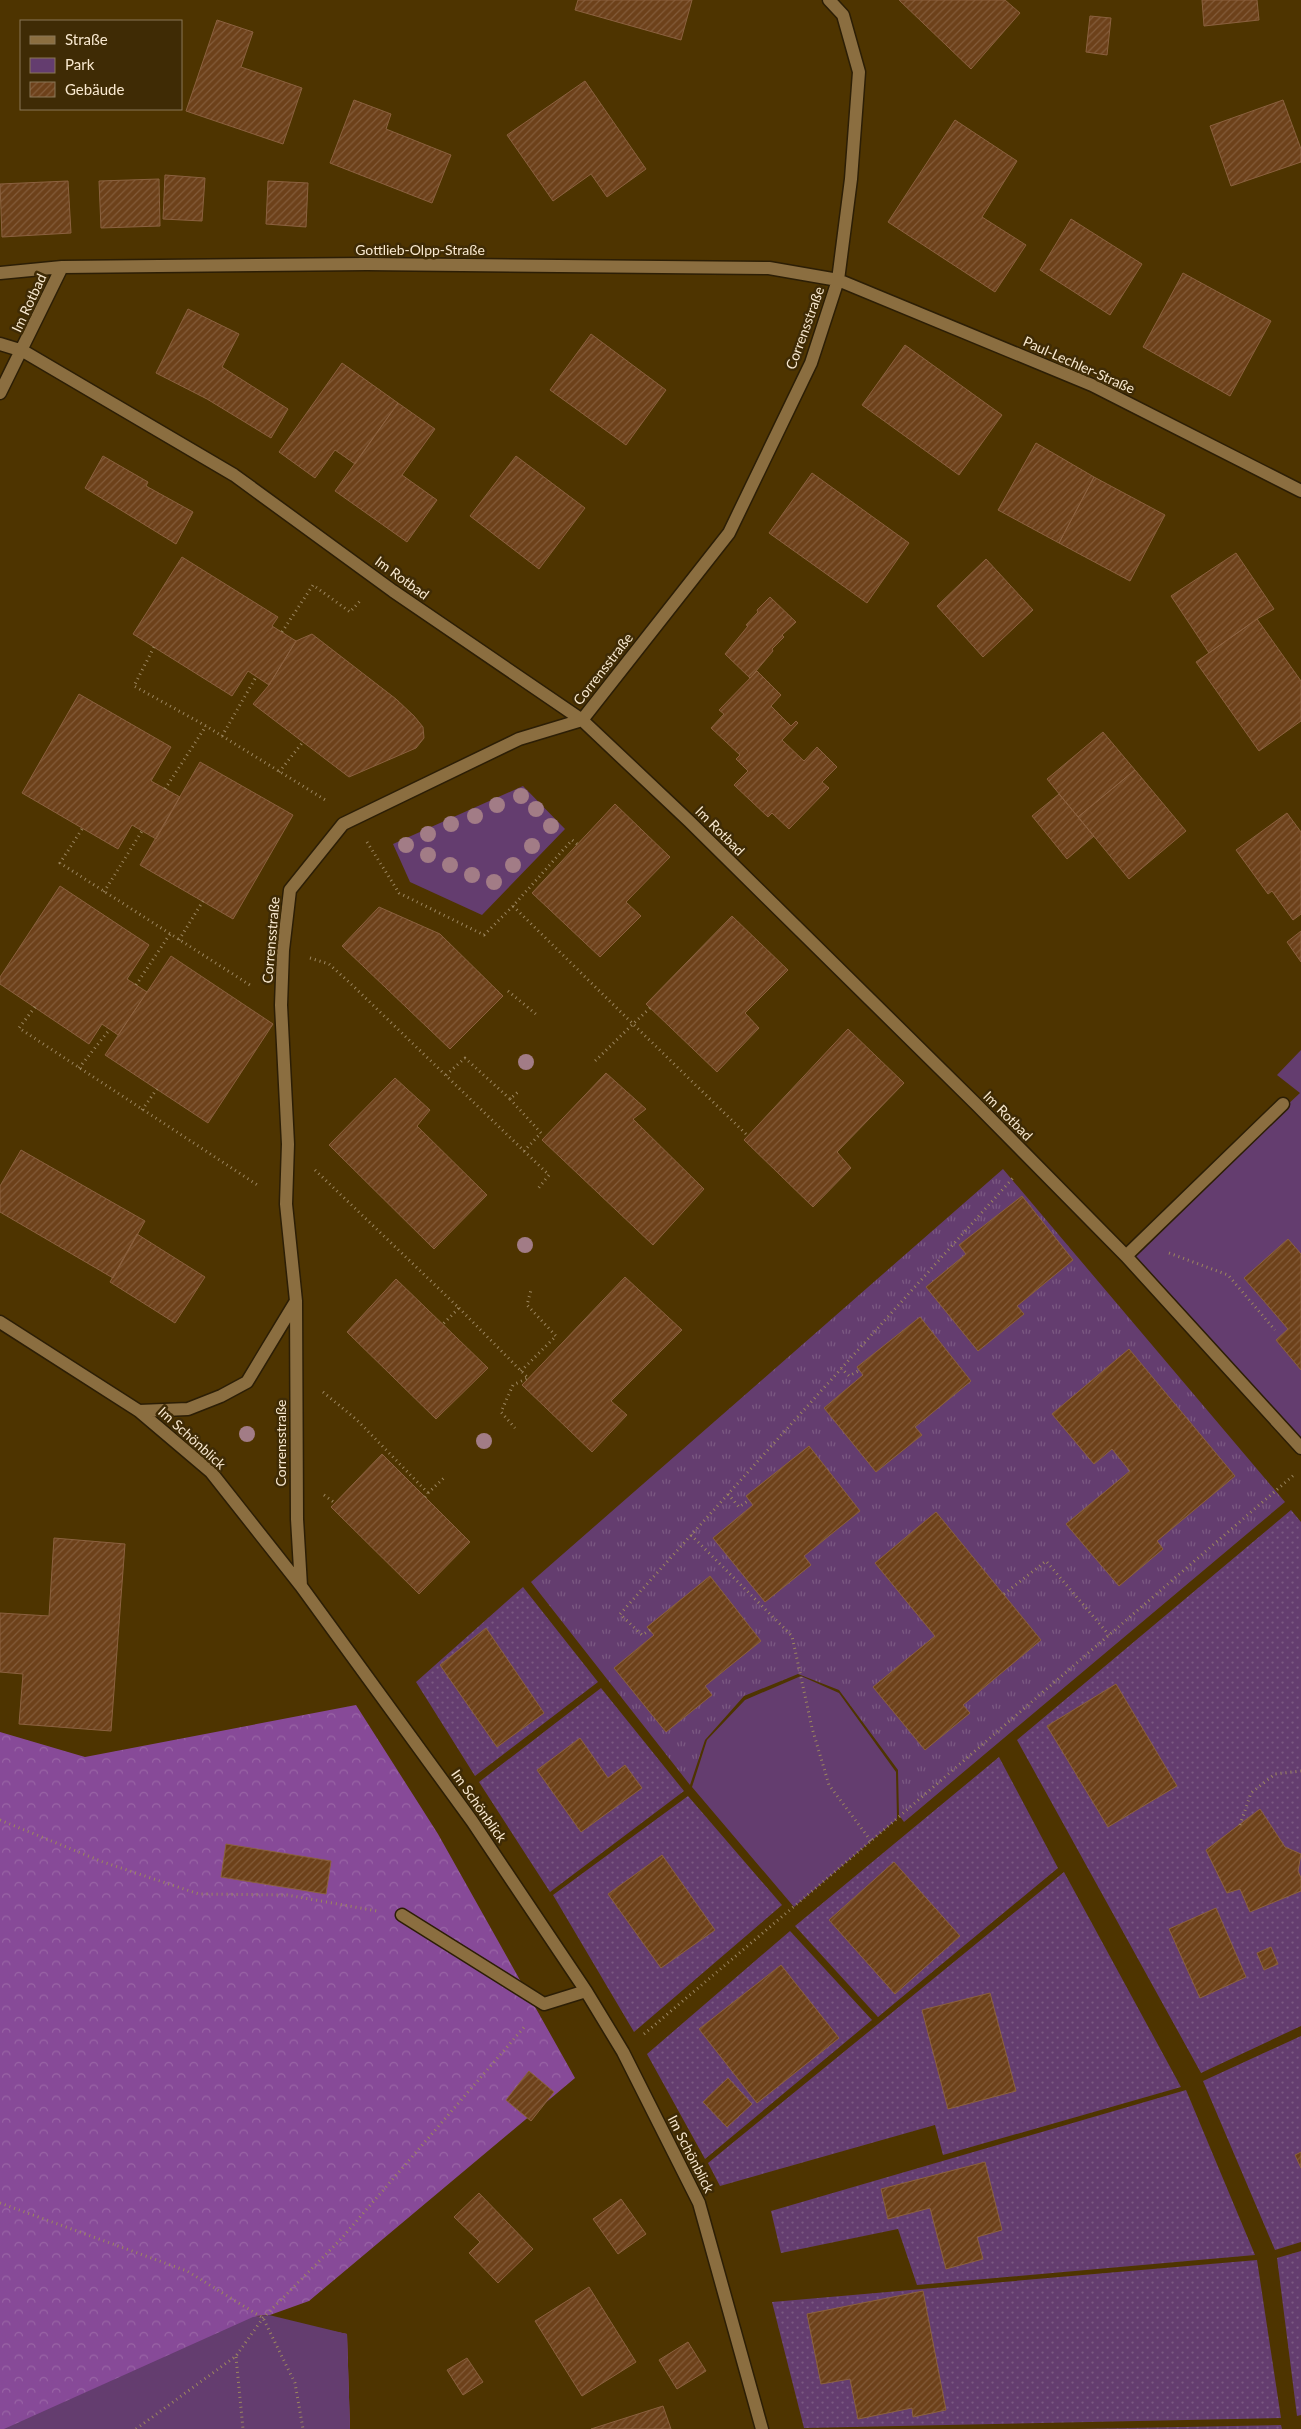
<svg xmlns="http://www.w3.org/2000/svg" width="1301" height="2429" font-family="Lato,sans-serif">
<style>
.grass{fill:url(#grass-tufts)}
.forest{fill:url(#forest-crowns)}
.park{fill:#643d6f}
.garden{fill:url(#garden-dots)}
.building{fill:url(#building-hatch);stroke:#8b613f}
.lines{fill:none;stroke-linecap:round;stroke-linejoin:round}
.minor-casing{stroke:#2c1e05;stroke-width:15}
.path{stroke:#9c865f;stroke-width:3;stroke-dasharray:1 4;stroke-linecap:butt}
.minor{stroke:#8b6e40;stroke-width:12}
.tree{fill:#a27c86}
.labels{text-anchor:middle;stroke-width:5;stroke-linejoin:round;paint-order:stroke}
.street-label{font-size:14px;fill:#f9e9d0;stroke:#3f2b05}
</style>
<defs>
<pattern id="grass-tufts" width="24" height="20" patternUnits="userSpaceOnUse" patternTransform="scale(1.25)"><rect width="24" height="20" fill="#643d6f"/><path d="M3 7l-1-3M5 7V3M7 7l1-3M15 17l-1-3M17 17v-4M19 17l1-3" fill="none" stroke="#7b5982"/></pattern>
<pattern id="forest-crowns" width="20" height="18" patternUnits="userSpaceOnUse" patternTransform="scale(1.25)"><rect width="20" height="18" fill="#874a98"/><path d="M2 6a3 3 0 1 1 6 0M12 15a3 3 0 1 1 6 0" fill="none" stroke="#9964a5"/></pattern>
<pattern id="garden-dots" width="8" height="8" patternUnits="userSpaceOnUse" patternTransform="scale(1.25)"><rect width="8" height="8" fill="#643d6f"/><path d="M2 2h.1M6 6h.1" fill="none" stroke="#7b5982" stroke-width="1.8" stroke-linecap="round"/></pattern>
<pattern id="building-hatch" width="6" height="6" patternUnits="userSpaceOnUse" patternTransform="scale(1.25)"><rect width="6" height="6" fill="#6d411a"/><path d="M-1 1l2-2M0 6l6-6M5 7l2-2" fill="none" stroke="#835c3a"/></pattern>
</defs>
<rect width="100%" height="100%" fill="#4e3400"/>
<path class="grass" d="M1003,1169L1285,1502L904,1822L899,1815L898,1770L839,1690L798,1674L744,1696L705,1740L690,1785L531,1582Z"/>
<path class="forest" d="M356,1705L438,1834L575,2078L309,2301L270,2315L255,2316L347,2334L350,2429H0V1732L85,1757Z"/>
<path class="park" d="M523,786L565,829L482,915L410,882L393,844Z
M1301,1050V1452L1126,1256L1300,1093L1277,1075Z
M801,1676L839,1693L896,1772L897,1819L794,1907L692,1787L707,1740L745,1700Z
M269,2315L347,2334L350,2429H4L253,2317Z"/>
<path class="garden" d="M1291,1510L1301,1522V2026L1201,2073L1017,1740Z
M523,1587L598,1682L475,1776L416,1682Z
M601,1688L684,1791L550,1892L479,1782Z
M999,1757L1058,1868L878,2017L795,1926Z
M688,1796L782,1905L634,2032L553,1895Z
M1064,1872L1181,2087L943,2155L935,2125L720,2186L708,2163Z
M790,1931L872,2020L705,2159L647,2054Z
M1301,2036V2242L1275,2250L1203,2081Z
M1186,2090L1255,2255L917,2285L898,2229L781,2253L771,2211Z
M1301,2251V2415L1297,2416L1277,2258Z
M1257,2260L1281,2418L804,2428L772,2302Z
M1281,2425L1282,2429H1079Z"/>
<path class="building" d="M578,0H692L681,40L575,10Z
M899,0H1005L1020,13L971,69Z
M1202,0H1257L1259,20L1204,26Z
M1090,16L1111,18L1107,55L1086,52Z
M217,20L253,32L241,67L302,88L283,144L186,111Z
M585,81L646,169L607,197L591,174L553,201L507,135Z
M354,100L391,114L386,129L451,155L432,203L330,163Z
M1283,100L1301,149V162L1231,186L1210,126Z
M955,120L1017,161L982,217L1026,245L995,292L888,222Z
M165,175L205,178L202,221L163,219Z
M159,179L160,226L101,228L99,181Z
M68,181L71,233L2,237L0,184Z
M268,181L308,183L306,227L266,224Z
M1071,219L1142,264L1110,315L1040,270Z
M1183,273L1271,321L1230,396L1143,347Z
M188,309L239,334L222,367L288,409L271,438L207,399L156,373Z
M591,334L666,390L626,445L550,390Z
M905,345L1002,415L959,475L862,405Z
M342,363L398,403L355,464L335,450L315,478L279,452Z
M398,403L435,429L402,475L437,500L407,542L335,491Z
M1036,443L1094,477L1059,543L998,510Z
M103,456L148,482L146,486L193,512L176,544L85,488Z
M516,456L585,508L539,569L470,516Z
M812,473L909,543L867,603L769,533Z
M1094,477L1165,515L1130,581L1059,543Z
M1236,553L1274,609L1257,619L1209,653L1171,596Z
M182,557L278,617L272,626L296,641L269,685L248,671L232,696L133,634Z
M986,559L1033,610L983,657L937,606Z
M770,597L796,622L782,635L784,637L772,649L773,651L750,678L725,654L748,626L746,625L758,612L757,610Z
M1257,619L1301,681V721L1259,751L1196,662Z
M312,634L396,699L414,716L423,727L424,738L416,748L349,777L253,704L269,685L296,641Z
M757,671L781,695L771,706L791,726L796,721L798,723L782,740L804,761L817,747L837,767L822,782L829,788L789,829L772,813L768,817L734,785L748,771L736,759L740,755L711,728L724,714L719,710Z
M79,694L171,747L151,781L180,797L156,839L132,825L118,849L22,793Z
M1103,732L1135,770L1078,817L1047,779Z
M200,762L293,815L233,919L140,865Z
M1135,770L1186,831L1129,879L1078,817Z
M1059,794L1094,836L1067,859L1032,816Z
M615,804L670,857L626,902L641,916L600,957L532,893Z
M1287,813L1301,832V914L1293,920L1272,891L1268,894L1236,850Z
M60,886L149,945L127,979L147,992L118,1035L102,1024L89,1044L0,984V977Z
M379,907L440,934L503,996L450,1049L342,946Z
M732,916L788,970L745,1013L759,1028L717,1072L646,1004Z
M1301,931V962L1287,942Z
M171,956L273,1024L208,1123L105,1055Z
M848,1029L904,1083L837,1152L851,1168L813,1207L744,1140Z
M606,1073L646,1109L633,1119L704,1189L653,1245L542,1140Z
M395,1078L430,1110L417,1126L487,1195L434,1249L329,1145Z
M21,1150L145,1221L113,1278L0,1212V1186Z
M1022,1196L1073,1260L1017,1306L1024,1314L978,1351L926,1287L966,1254L959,1245Z
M137,1234L205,1277L175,1323L110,1282Z
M1288,1239L1301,1254V1370L1276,1340L1288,1329L1244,1278Z
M625,1277L682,1330L611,1401L627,1415L592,1452L522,1385Z
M396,1279L488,1368L436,1419L347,1332Z
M920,1317L971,1381L915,1427L922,1435L876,1472L824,1408L863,1375L857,1367Z
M1129,1349L1235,1476L1157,1541L1163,1549L1119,1586L1066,1524L1130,1471L1112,1449L1094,1464L1052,1414Z
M809,1446L860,1511L804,1556L811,1565L765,1602L713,1538L753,1505L746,1496Z
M382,1454L470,1542L419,1594L331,1507Z
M936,1512L1041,1640L963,1705L970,1713L925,1750L873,1687L935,1636L875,1563Z
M54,1538L125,1544L111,1731L19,1724L23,1674L0,1672V1613L49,1616Z
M710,1576L761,1641L705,1686L712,1695L666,1732L614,1668L654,1635L647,1627Z
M486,1628L544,1713L497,1747L440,1665Z
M1116,1684L1177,1786L1108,1827L1047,1726Z
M580,1738L608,1778L625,1765L642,1788L581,1832L537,1770Z
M1260,1809L1285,1847L1301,1854L1298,1871L1301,1878V1891L1250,1912L1240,1889L1227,1893L1206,1850Z
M226,1844L331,1861L326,1894L221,1877Z
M662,1855L715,1930L661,1968L608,1894Z
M894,1862L960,1936L895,1994L829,1920Z
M1216,1908L1246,1977L1200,1998L1169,1929Z
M1271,1947L1278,1964L1264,1970L1257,1953Z
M781,1965L839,2038L757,2103L699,2029Z
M990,1993L1016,2091L948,2109L922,2010Z
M529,2071L554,2092L531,2121L506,2100Z
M728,2078L752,2104L727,2127L703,2102Z
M1301,2152V2168L1295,2155Z
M985,2162L1002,2230L977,2237L983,2259L946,2269L930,2208L888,2219L881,2189Z
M479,2193L533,2249L498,2283L469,2253L480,2242L454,2217Z
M621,2199L646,2234L618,2254L593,2219Z
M589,2287L636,2362L582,2396L535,2321Z
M923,2291L946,2410L913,2417L912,2408L858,2419L850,2379L821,2384L807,2314Z
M688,2342L706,2371L677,2389L659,2360Z
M467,2358L483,2382L463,2395L447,2370Z
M663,2406L671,2429H591Z"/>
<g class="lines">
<g class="minor-casing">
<path id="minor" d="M0,273L62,267L367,264L769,268L838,280L1092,385L1301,491
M0,344L23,351L234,475L393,591L582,720L689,821L977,1105L1126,1256L1301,1448
M0,393L62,267
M1126,1256L1283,1104
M0,1322L139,1411L211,1472L301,1586L472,1821L586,1991L623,2052L699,2203L762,2429
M139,1411L188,1409L221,1396L247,1382L296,1301
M301,1586L297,1519L296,1301L286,1204L288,1144L281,1005L283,950L290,890L343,824L519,739L582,720L729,533L811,363L838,280L851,179L859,72L843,15L829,0
M402,1915L544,2004L586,1991"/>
</g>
<path class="path" d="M282,632L313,585L350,612L360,601
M154,647L134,686L206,726L327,801
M222,736L256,677
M279,772L303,742
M165,789L206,726
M82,829L60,863L253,987
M367,842L399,893L484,935L513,906L572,840L577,844
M104,892L142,831
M513,906L633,1024L593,1063
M179,940L203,901
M310,958L329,964L350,983L549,1175L537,1190
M136,985L170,934
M508,991L537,1015
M35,1007L19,1028L259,1186
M650,1008L633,1024L747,1135
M79,1068L110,1029
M446,1075L465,1058L510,1099L519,1091
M510,1099L541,1133L524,1151
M142,1110L157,1089
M315,1170L459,1308L443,1324
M1169,1253L1228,1275L1275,1330
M459,1308L528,1378L513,1385L501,1412L515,1428
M841,1368L849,1376L860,1370
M521,1371L556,1336L527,1305L531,1290
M323,1392L357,1420L428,1493L425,1497
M428,1493L446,1476
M728,1494L739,1507L749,1500
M324,1495L335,1503
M691,1535L792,1636L812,1728L829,1785L871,1841
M1004,1594L1046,1561L1109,1635
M650,1630L642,1635L620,1614L1013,1178
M0,1820L103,1862L199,1894L287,1895L377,1911
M1240,1825L1251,1793L1275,1774L1301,1771
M644,2034L871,1841L1295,1474
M0,2203L187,2271L263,2318L295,2383L303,2429
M236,2357L243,2429
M136,2429L236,2356L263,2318L341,2239L526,2025"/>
<use href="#minor" class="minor"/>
</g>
<g class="tree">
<circle cx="521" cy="796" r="8"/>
<circle cx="497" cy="805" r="8"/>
<circle cx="536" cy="809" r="8"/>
<circle cx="475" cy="816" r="8"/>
<circle cx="451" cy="824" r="8"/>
<circle cx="551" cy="826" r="8"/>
<circle cx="428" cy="834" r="8"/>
<circle cx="406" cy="845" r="8"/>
<circle cx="532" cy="846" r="8"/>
<circle cx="428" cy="855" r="8"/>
<circle cx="450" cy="865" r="8"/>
<circle cx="513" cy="865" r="8"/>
<circle cx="472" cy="875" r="8"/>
<circle cx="494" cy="882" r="8"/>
<circle cx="526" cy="1062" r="8"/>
<circle cx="525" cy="1245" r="8"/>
<circle cx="247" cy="1434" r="8"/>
<circle cx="484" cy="1441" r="8"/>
</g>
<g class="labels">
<g class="street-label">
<text x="420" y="255">Gottlieb-Olpp-Straße</text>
<text transform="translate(29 303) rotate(-65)" y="5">Im Rotbad</text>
<text transform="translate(805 328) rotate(-70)" y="5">Corrensstraße</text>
<text transform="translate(1079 365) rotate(24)" y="5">Paul-Lechler-Straße</text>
<text transform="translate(402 578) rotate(36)" y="5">Im Rotbad</text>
<text transform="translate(603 669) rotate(-52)" y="5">Corrensstraße</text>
<text transform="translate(720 831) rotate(45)" y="5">Im Rotbad</text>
<text transform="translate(271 940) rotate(-85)" y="5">Corrensstraße</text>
<text transform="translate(1008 1116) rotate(45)" y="5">Im Rotbad</text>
<text transform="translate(192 1438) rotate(42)" y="5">Im Schönblick</text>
<text transform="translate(281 1443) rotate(-90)" y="5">Corrensstraße</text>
<text transform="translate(479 1806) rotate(55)" y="5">Im Schönblick</text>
<text transform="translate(691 2154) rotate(63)" y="5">Im Schönblick</text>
</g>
</g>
<rect x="20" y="20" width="162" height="90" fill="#3f2b05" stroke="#897756"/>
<rect x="30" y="36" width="25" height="8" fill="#8b6e40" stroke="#897756"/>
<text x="65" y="45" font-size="15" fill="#f9e9d0">Straße</text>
<rect x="30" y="58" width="25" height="15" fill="#643d6f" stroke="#897756"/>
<text x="65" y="70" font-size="15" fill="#f9e9d0">Park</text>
<rect x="30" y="82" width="25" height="15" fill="url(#building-hatch)" stroke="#897756"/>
<text x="65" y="95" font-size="15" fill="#f9e9d0">Gebäude</text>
</svg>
